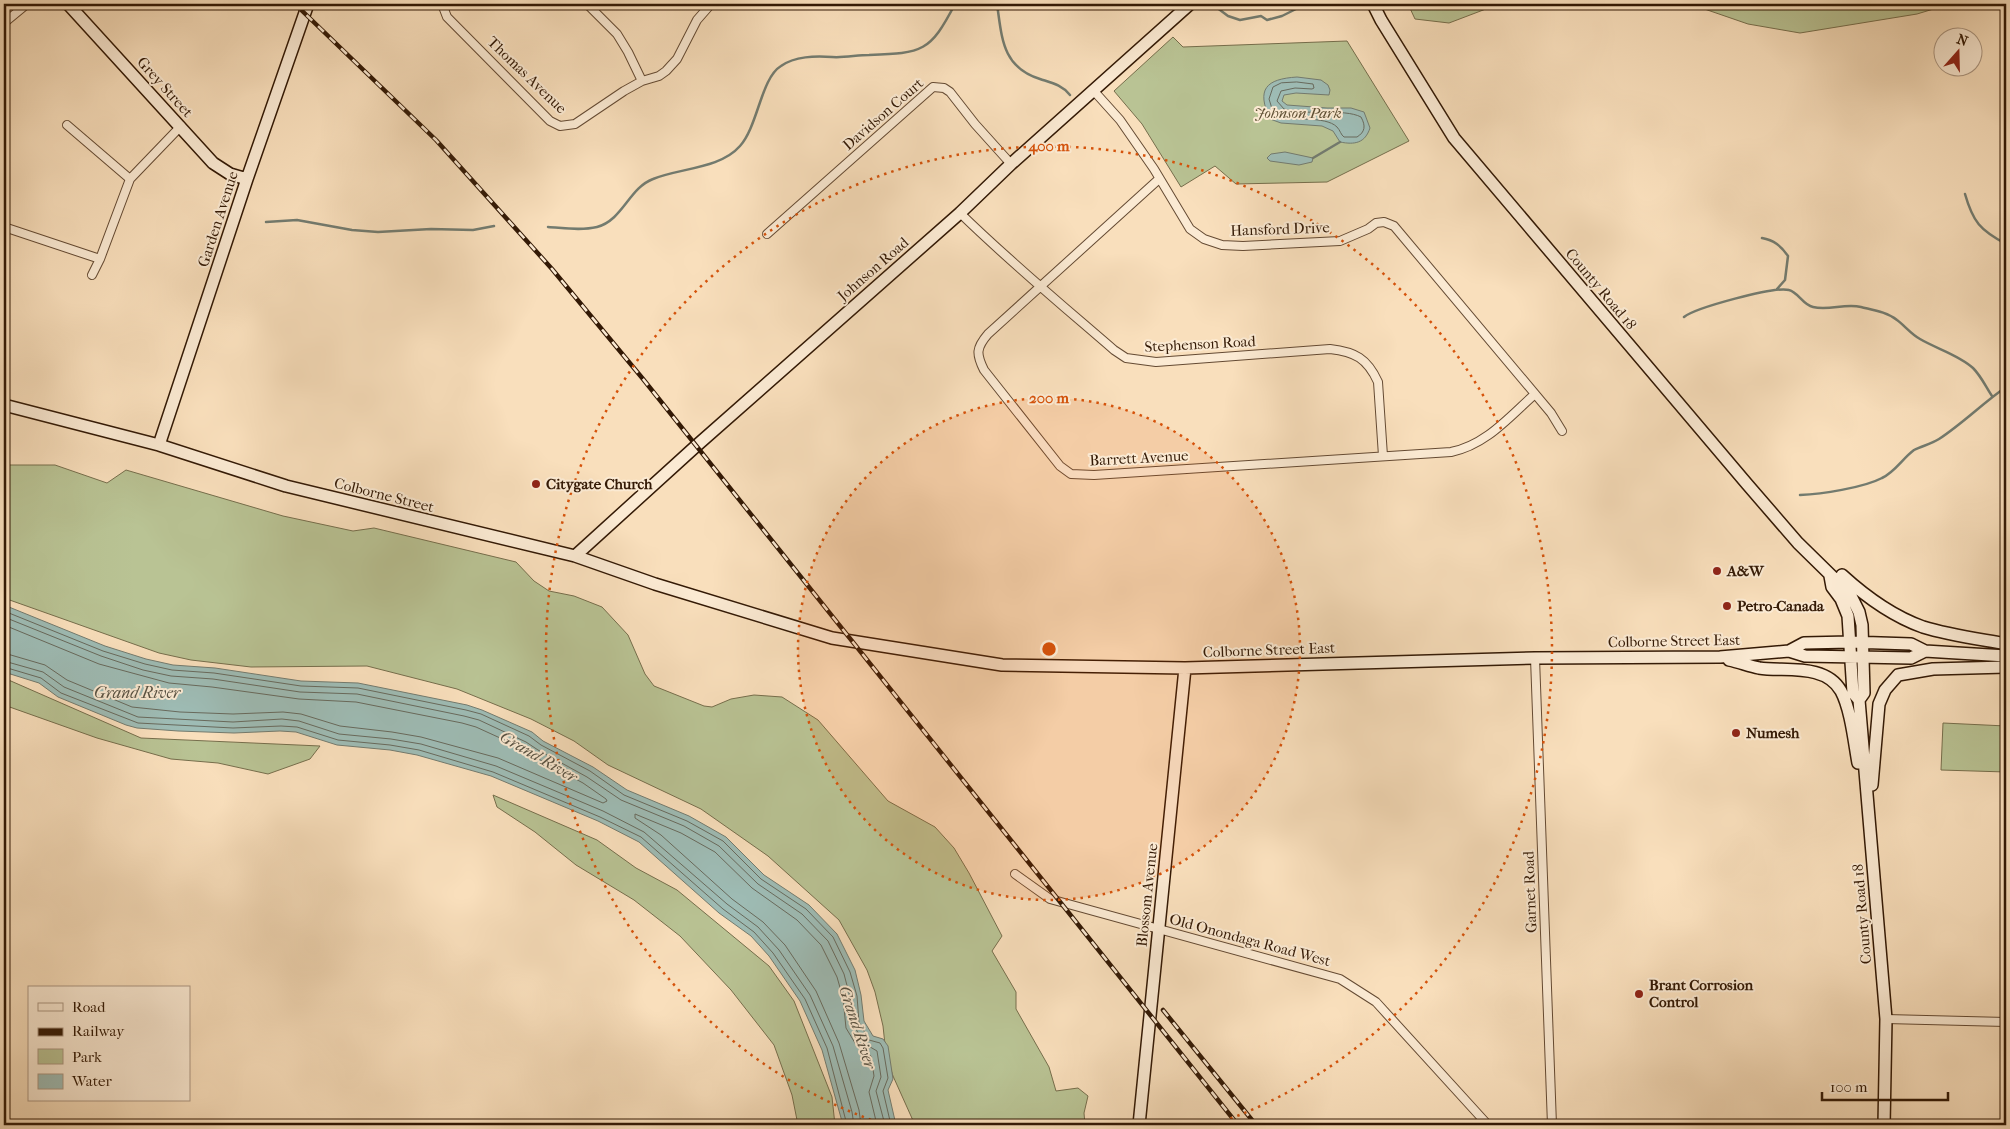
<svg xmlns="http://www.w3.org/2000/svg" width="2010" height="1129" font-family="'IM FELL French Canon',serif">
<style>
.green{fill:#b9c394;stroke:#766e4c}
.water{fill:#9ebcb5;stroke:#737b6f}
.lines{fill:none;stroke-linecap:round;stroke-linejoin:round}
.shore{stroke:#686a5d;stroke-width:1}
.stream{stroke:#737b6f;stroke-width:2.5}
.street-casing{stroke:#644a33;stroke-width:10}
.secondary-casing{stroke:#331905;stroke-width:14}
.street{stroke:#fbead3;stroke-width:8}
.secondary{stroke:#fbead3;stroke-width:11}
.rail-casing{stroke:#331905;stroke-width:4.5}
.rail{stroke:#fbead3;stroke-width:2.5;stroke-dasharray:8;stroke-linecap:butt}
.ring{fill:none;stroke:#d6530b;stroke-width:2.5;stroke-dasharray:2.5 5}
.poi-dot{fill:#8f2418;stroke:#fbead3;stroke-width:2}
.labels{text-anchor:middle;stroke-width:4;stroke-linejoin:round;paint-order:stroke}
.street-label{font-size:15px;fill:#331905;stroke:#fbead3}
.park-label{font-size:15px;font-style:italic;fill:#5b4c30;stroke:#fbead3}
.poi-label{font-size:15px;font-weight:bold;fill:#331905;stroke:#fbead3;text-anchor:start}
.water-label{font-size:16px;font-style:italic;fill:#585243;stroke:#fbead3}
.centre{fill:#d6530b;stroke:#fbead3;stroke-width:2.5}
.ring-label{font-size:15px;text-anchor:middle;font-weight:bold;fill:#d6530b;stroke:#fbead3;stroke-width:4;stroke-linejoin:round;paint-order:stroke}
</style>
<rect width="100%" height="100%" fill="#f9dfbc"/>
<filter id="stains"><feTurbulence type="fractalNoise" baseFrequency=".004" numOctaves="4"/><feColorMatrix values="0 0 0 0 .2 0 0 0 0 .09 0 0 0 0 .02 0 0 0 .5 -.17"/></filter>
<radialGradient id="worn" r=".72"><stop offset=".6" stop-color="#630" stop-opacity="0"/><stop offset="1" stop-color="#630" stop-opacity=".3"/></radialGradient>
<path class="green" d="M1408,4H1499L1449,23L1415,19Z
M1690,4H1950L1917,14L1800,33L1748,24Z
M1173,37L1183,47L1347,41L1409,141L1327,182L1236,184L1215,166L1181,187L1142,124L1114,91Z
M4,465H55L107,483L126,470L283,516L353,531L374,528L516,562L534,581L549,591L574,596L602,607L628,635L645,674L654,686L704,706L712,707L731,699L754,695L782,697L818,720L888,801L935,827L954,848L969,873L1002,936L992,951L1016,992V1009L1049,1067L1056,1091L1078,1088L1088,1096L1084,1113L1085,1125H915L893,1076L886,1054L883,1026L875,992L867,970L839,920L768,856L701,809L608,765L574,741L531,719L457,689L367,666L251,667L191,660L159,653L4,598Z
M4,678L141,738L320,746L310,759L268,774L218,763L171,759L97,738L4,705Z
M1943,723L2006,726V772L1941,770Z
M493,795L597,840L636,868L677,890L769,966L794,1001L832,1097L835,1125H798L792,1095L774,1045L731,990L680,936L634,900L576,865L535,832L497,807Z"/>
<path class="water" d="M1297,77L1321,80L1328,85L1330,90L1329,95L1296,93L1284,95L1282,101L1287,105L1327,108H1351L1364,112L1370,128C1365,143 1355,145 1340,142L1333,131L1322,126L1281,123L1270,119C1256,89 1266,79 1297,77Z
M1285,152L1313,158L1312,162L1299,165L1270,161L1267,158L1271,154Z
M4,605L105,646L146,659L173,665L215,668L301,681L358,683L467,705L482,710L532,732L543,741L593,767L627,790L689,816L726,837L764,875L809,905L837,934L855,970L861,995L864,1021L873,1036L883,1039L888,1046L893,1079L888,1090L896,1125H843L822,1050L800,1001L769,956L751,936L719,913L639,842L598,821L491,776L417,755L390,750L337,745L296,732L280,731L234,733L178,731L137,728L126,725L58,697L39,683L4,672Z"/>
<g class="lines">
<path class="shore" d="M1297,82L1313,84L1314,88L1312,89L1295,88L1281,91L1277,101L1284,109C1305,116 1344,108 1361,117C1366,126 1365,132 1357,137H1344C1341,135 1340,130 1337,127C1325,115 1290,122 1274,115L1269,99L1273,87L1281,83Z
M4,611L103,651L145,664L172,670L214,673L301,686L358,688L466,710L481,714L529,736L541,745L590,771L624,795L687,821L723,841L761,879L806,909L833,937L850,972L857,996L859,1022L869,1040L880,1043L883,1048L888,1078L883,1091L891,1125
M4,617L101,656L143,670L171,676L213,679L300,692L357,694L464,716L479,720L526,742L538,750L587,777L621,800L684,826L719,846L758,884L802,914L828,941L844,974L850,997L854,1026L865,1044L877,1051L881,1077L876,1091L885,1125
M4,625L99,664L169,683L212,687L299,699L356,702L462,723L476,727L522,748L535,757L583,783L606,799L607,801L603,803L498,758L421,737L392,732L340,726L301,714L283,712L233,714L180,712L132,707L67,680L45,665L4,653
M4,661L43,672L64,687L138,717L233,722L282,719L299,721L339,734L391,739L421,744L496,766L603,811L644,832L727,904L758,927L779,950L810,995L833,1046L852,1112L854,1125
M4,667L41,678L61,693L138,723L233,728L281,726L297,727L338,740L390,745L419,750L493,772L600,817L641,837L723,909L754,932L773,953L805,999L827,1048L847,1125
M861,1125L859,1110L839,1043L816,991L785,945L763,922L732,899L661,835L635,818V814L681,833L715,852L752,888L797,920L821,945L837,977L843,998L846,1028L858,1048L871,1056L874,1076L869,1092L877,1125"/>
<path class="stream" d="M997,4C1002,38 1002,67 1040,79C1052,83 1062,85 1070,95
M1206,6L1208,8L1216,7L1228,16L1240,20L1261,16L1267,20L1282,16L1306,4
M1313,158L1340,142
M1965,194C1973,222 1980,230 2006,244
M266,222L297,220L352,230L378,232L431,229L473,230L494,226
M548,227C564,228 581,231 597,227C623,220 629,188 653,179C679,168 720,169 740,146C758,126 761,78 781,66C795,56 815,56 832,57C844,58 857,55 869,55C923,53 930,52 955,4
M1762,238C1774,240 1781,246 1788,256L1785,280L1777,289
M1684,317C1695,308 1774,286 1789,290C1798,292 1803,305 1813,307C1829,311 1845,303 1861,307C1873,310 1887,312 1897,320C1905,326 1911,334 1920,339C1937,349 1959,355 1973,368C1981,376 1986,387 1992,396
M1800,495C1821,494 1863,488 1882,478C1895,472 1903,458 1914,450C1922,446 1931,444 1939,439C1962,424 1983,403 2006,387"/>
<g class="street-casing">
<path id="street" d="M442,4L447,17L550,121L560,126L575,124L624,91L642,81L659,76L666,71L677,59L697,20L711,4
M587,4L617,34L628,52L642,81
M4,23L27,4
M1093,90L1120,120L1154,169L1190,229L1204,239L1222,245L1243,246L1340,241L1368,229L1376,223L1384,222L1394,226L1551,413L1562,431
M67,125L130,179
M1159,179L988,334C976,348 976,354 984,370L1060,466L1071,474L1094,475L1451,452C1486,445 1509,417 1535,394
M960,213C1009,261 1062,305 1114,350L1126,358L1156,362L1330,349C1355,352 1367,358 1378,382L1383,456
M4,227L100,259
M767,234L933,87L944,88L950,92L975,124L1011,164
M92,275L100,259L130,179L181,126
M1535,658L1552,1125
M1015,874L1050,899L1340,979L1376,1002L1488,1125
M1886,1019L2006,1022"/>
</g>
<g class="secondary-casing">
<path id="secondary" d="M68,4L213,163L230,174L247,179
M1373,4L1381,20L1454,138L1747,484L1798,543L1850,594L1859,612L1862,625L1864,693L1859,700
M4,405L159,445L286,486L575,556L655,584L832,638L1002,665L1185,668L1535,658L1720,657L1789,651L1805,656L1911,658L1925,651
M159,445L247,179L308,4
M575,556L695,447L960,213L1011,164L1190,4
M1842,575C1865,596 1892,616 1923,627C1949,635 1979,639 2006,644
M1830,576L1832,587L1841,599L1848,616L1853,693L1859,700L1886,1019L1884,1125
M1789,651L1804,643L1850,642L1911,644L1925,651L2006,656
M1729,660C1739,662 1749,666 1759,668C1785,672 1825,663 1841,691C1851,710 1854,741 1858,763
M1872,785L1879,704L1885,690L1898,675L1933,669L2006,667
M1139,1125L1185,668"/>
</g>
<use href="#street" class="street"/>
<use href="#secondary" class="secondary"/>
<g class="rail-casing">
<path id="rail" d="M295,4L436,140L552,269L643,379L1238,1125
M1163,1010L1256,1125"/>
</g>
<use href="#rail" class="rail"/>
</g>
<circle cx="1049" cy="649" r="251" fill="#d6530b" fill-opacity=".12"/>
<g class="ring">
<circle cx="1049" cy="649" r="251"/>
<path d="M885 1125A503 503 0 1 1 1213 1125"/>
</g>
<g class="poi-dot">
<circle cx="536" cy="484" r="5"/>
<circle cx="1717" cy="571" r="5"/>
<circle cx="1727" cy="606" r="5"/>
<circle cx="1736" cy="733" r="5"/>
<circle cx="1639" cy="994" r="5"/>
</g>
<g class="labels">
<g class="street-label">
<text transform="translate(527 75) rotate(44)" y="5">Thomas Avenue</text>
<text transform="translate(165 87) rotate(48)" y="5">Grey Street</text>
<text transform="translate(883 114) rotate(-41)" y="5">Davidson Court</text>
<text transform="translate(218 219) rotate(-72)" y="5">Garden Avenue</text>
<text transform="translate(1280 229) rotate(-2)" y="5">Hansford Drive</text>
<text transform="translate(873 269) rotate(-41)" y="5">Johnson Road</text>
<text transform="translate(1601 289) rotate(50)" y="5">County Road 18</text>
<text transform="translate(1200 344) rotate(-3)" y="5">Stephenson Road</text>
<text transform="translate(1139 458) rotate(-3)" y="5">Barrett Avenue</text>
<text transform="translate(384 495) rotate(14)" y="5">Colborne Street</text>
<text transform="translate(1674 641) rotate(-1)" y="5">Colborne Street East</text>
<text transform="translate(1269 650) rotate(-2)" y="5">Colborne Street East</text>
<text transform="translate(1530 892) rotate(-92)" y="5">Garnet Road</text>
<text transform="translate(1147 895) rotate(-84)" y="5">Blossom Avenue</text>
<text transform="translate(1862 914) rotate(-95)" y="5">County Road 18</text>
<text transform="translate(1250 940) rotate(15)" y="5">Old Onondaga Road West</text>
</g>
<g class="park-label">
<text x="1298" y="118">Johnson Park</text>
</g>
<g class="poi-label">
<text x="546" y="489">Citygate Church</text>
<text x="1727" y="576">A&amp;W</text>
<text x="1737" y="611">Petro-Canada</text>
<text x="1746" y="738">Numesh</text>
<text x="1649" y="990">Brant Corrosion<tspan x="1649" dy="17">Control</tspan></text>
</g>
<g class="water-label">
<text x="137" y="698">Grand River</text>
<text transform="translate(539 756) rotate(30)" y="6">Grand River</text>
<text transform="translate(858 1027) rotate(72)" y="6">Grand River</text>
</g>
</g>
<circle cx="1049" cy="649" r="8" class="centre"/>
<g class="ring-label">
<text x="1049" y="151">400 m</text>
<text x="1049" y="403">200 m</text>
</g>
<rect width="2010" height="1129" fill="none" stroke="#f9dfbc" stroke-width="20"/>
<rect x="5" y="5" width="2000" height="1119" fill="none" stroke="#331905" stroke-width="2.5"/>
<rect x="10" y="10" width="1990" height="1109" fill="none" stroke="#331905"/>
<rect x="28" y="986" width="162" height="115" fill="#fbead3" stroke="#ab9681"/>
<rect x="38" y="1003" width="25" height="8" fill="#fbead3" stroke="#ab9681"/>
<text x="72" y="1012" font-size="15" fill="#331905">Road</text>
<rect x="38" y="1028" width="25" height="8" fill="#331905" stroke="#ab9681"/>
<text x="72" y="1036" font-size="15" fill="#331905">Railway</text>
<rect x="38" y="1049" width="25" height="15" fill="#b9c394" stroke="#ab9681"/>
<text x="72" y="1062" font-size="15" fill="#331905">Park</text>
<rect x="38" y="1074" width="25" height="15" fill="#9ebcb5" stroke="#ab9681"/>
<text x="72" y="1086" font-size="15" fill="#331905">Water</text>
<g transform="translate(1958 52) rotate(20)"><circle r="24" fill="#fbead3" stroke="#ab9681"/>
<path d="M0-4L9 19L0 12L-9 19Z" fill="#8f2418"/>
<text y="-8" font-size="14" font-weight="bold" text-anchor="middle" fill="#331905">N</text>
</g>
<path d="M1822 1092v8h126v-8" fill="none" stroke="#331905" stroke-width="2.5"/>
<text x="1830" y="1092" font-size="15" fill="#331905" stroke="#fbead3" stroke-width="4" paint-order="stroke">100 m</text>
<rect width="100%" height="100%" filter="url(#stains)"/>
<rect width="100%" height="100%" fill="url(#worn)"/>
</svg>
